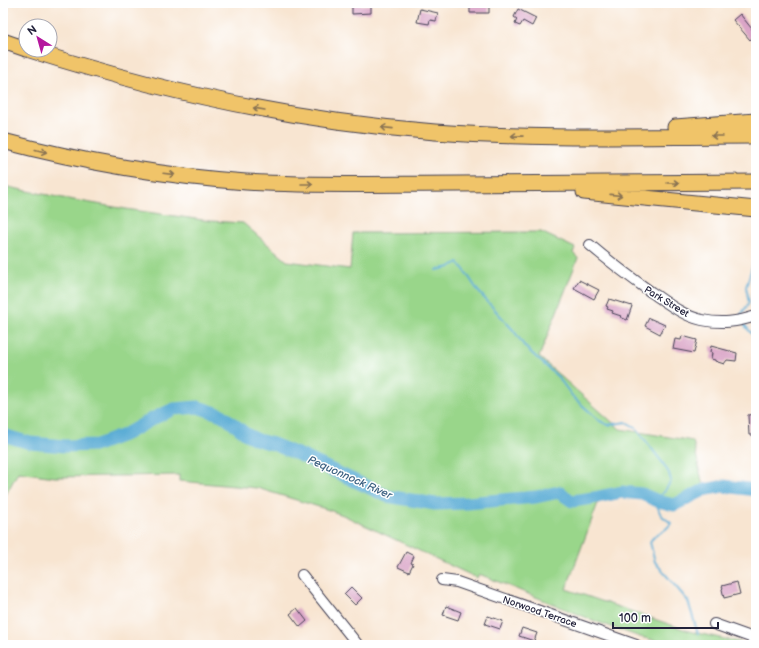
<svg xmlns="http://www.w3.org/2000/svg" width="759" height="648" font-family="'Balsamiq Sans',sans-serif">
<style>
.green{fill:#99d68a;stroke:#5e7c62}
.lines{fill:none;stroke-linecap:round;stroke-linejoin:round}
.stream{stroke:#59abd4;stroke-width:2}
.river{stroke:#59abd4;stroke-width:13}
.building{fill:#daa5c7}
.minor-casing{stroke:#423f52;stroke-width:12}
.highway-casing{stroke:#423f52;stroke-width:17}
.minor{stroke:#fff;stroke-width:10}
.highway{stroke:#f0c469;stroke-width:15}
.oneway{stroke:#897352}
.labels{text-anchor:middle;stroke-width:3;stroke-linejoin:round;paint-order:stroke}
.street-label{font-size:10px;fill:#22223b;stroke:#fff}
.water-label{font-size:11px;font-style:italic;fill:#3b6080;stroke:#fff}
</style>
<rect width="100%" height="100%" fill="#fff"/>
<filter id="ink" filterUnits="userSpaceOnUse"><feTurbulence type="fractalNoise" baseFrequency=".025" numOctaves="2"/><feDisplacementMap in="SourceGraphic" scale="8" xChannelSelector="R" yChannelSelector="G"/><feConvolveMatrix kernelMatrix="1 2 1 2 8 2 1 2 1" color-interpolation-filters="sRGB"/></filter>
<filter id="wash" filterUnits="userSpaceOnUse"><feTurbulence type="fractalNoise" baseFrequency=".012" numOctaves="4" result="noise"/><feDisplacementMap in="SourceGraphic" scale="16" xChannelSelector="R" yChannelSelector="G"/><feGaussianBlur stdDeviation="0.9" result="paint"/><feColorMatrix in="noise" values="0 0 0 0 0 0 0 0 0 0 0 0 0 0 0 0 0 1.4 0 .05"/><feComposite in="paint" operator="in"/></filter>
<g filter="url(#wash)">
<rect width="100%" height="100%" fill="#f8e5d1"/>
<path class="green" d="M3,186L68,199L126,209L210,221L243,223L287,261L350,269L353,233L541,232L575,248L573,253L578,258L539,357L620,429L693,441L704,490L674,505L658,501L614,495L598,503L566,589L692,632L753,645H675L640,637L595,621L479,574L477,578L343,515L329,510L257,488L179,481V475L55,477L18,472L3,500Z"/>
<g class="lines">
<path class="stream" d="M437,270L450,267L458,262L465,271L478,291L514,331L525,347L558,377L573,397L600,421L608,425L626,422L635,427L662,462L669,473L671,481L664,492L654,500
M740,316L749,303L746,287L756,254
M743,323L756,339
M658,501C657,514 662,516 671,523C665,534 656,531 650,542L655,562L688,601L698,634"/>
<path class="river" d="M3,435L30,443L65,446L97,445L126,434L154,418L174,409L198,407L222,415L246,434L258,440L273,444L302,456L387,496L435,504L467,503L536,497L559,492L572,501L593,498L622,492L642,494L658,501L674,505L704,490L724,486L756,490"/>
</g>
<g id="blocks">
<path class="building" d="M470,4H488L489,6V13H470Z
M352,5H371V13L352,14Z
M420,9L438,13L436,21L430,20L429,24L417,22Z
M518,9L536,18L532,26L523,21L520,26L515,24L517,19L514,17Z
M740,14L756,34L750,40L733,20Z
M579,280L599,290L594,299L574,288Z
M609,299L632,306L627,320L620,317L621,316L612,313L613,311L607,309L608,307L606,306Z
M649,318L665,325L660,334L645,326Z
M682,336L697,340L694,353L673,349L675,339L681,340Z
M711,346L737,353L736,361L727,360L724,364L715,361V360L711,359L712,353L710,352Z
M755,414V418H756V435H749L748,415Z
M406,552L414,556L411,563L413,564L409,572L398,567Z
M737,582L740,594L724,598L722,589L723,588L722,586Z
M351,587L362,598L355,605L344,594Z
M446,606L461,612L458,620L443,615Z
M297,608L307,621L300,627L290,614Z
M488,616L503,621L500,629L485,624Z
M522,628L537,633L534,641L519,636Z"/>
</g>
</g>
<g filter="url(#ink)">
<use href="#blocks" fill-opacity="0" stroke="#423f52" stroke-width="1"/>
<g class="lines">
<g class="minor-casing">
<path id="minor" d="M590,245C610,262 630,277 651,292C666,302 683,316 702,320C722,324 737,322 756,316
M302,575L358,645
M442,580L457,582L636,645
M714,624L756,639"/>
</g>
<g class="highway-casing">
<path id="highway" d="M3,41L26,49
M30,50C162,92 297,121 435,132C541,140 649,136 756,136
M675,127L756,121
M3,141C82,162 164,176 246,182C317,186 388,184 459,184C558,183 657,183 756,182
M584,192L756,209"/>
</g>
<use href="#minor" class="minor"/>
<use href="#highway" class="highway"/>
</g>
<defs><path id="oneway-shaft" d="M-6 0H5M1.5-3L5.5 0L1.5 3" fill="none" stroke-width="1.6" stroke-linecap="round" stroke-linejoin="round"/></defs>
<g class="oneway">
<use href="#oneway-shaft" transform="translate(259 109) rotate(-170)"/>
<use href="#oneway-shaft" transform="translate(387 128) rotate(-174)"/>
<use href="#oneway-shaft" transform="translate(517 136) rotate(-179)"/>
<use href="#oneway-shaft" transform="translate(717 136) rotate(180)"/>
<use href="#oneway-shaft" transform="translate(41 151) rotate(14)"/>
<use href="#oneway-shaft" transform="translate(169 174) rotate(7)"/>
<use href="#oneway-shaft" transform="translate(673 183)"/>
<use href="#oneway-shaft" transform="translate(307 184)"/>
<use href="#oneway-shaft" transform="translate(616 195) rotate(6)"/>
</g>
</g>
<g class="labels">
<g class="street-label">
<text transform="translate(667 301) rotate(31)" y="4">Park Street</text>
<text transform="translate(540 611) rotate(19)" y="4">Norwood Terrace</text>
</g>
<g class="water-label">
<text transform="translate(350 477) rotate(24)" y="4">Pequonnock River</text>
</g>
</g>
<rect width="759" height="648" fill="none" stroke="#fff" stroke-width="16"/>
<g transform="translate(38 38) rotate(323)"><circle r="19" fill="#ffffff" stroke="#a7a7b1"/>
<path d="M0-3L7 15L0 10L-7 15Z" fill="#b5179e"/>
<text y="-6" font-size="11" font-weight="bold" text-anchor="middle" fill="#22223b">N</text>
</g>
<path d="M613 622v6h105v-6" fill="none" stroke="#22223b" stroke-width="2"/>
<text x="619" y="622" font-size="12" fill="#22223b" stroke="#ffffff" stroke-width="3" paint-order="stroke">100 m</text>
</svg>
